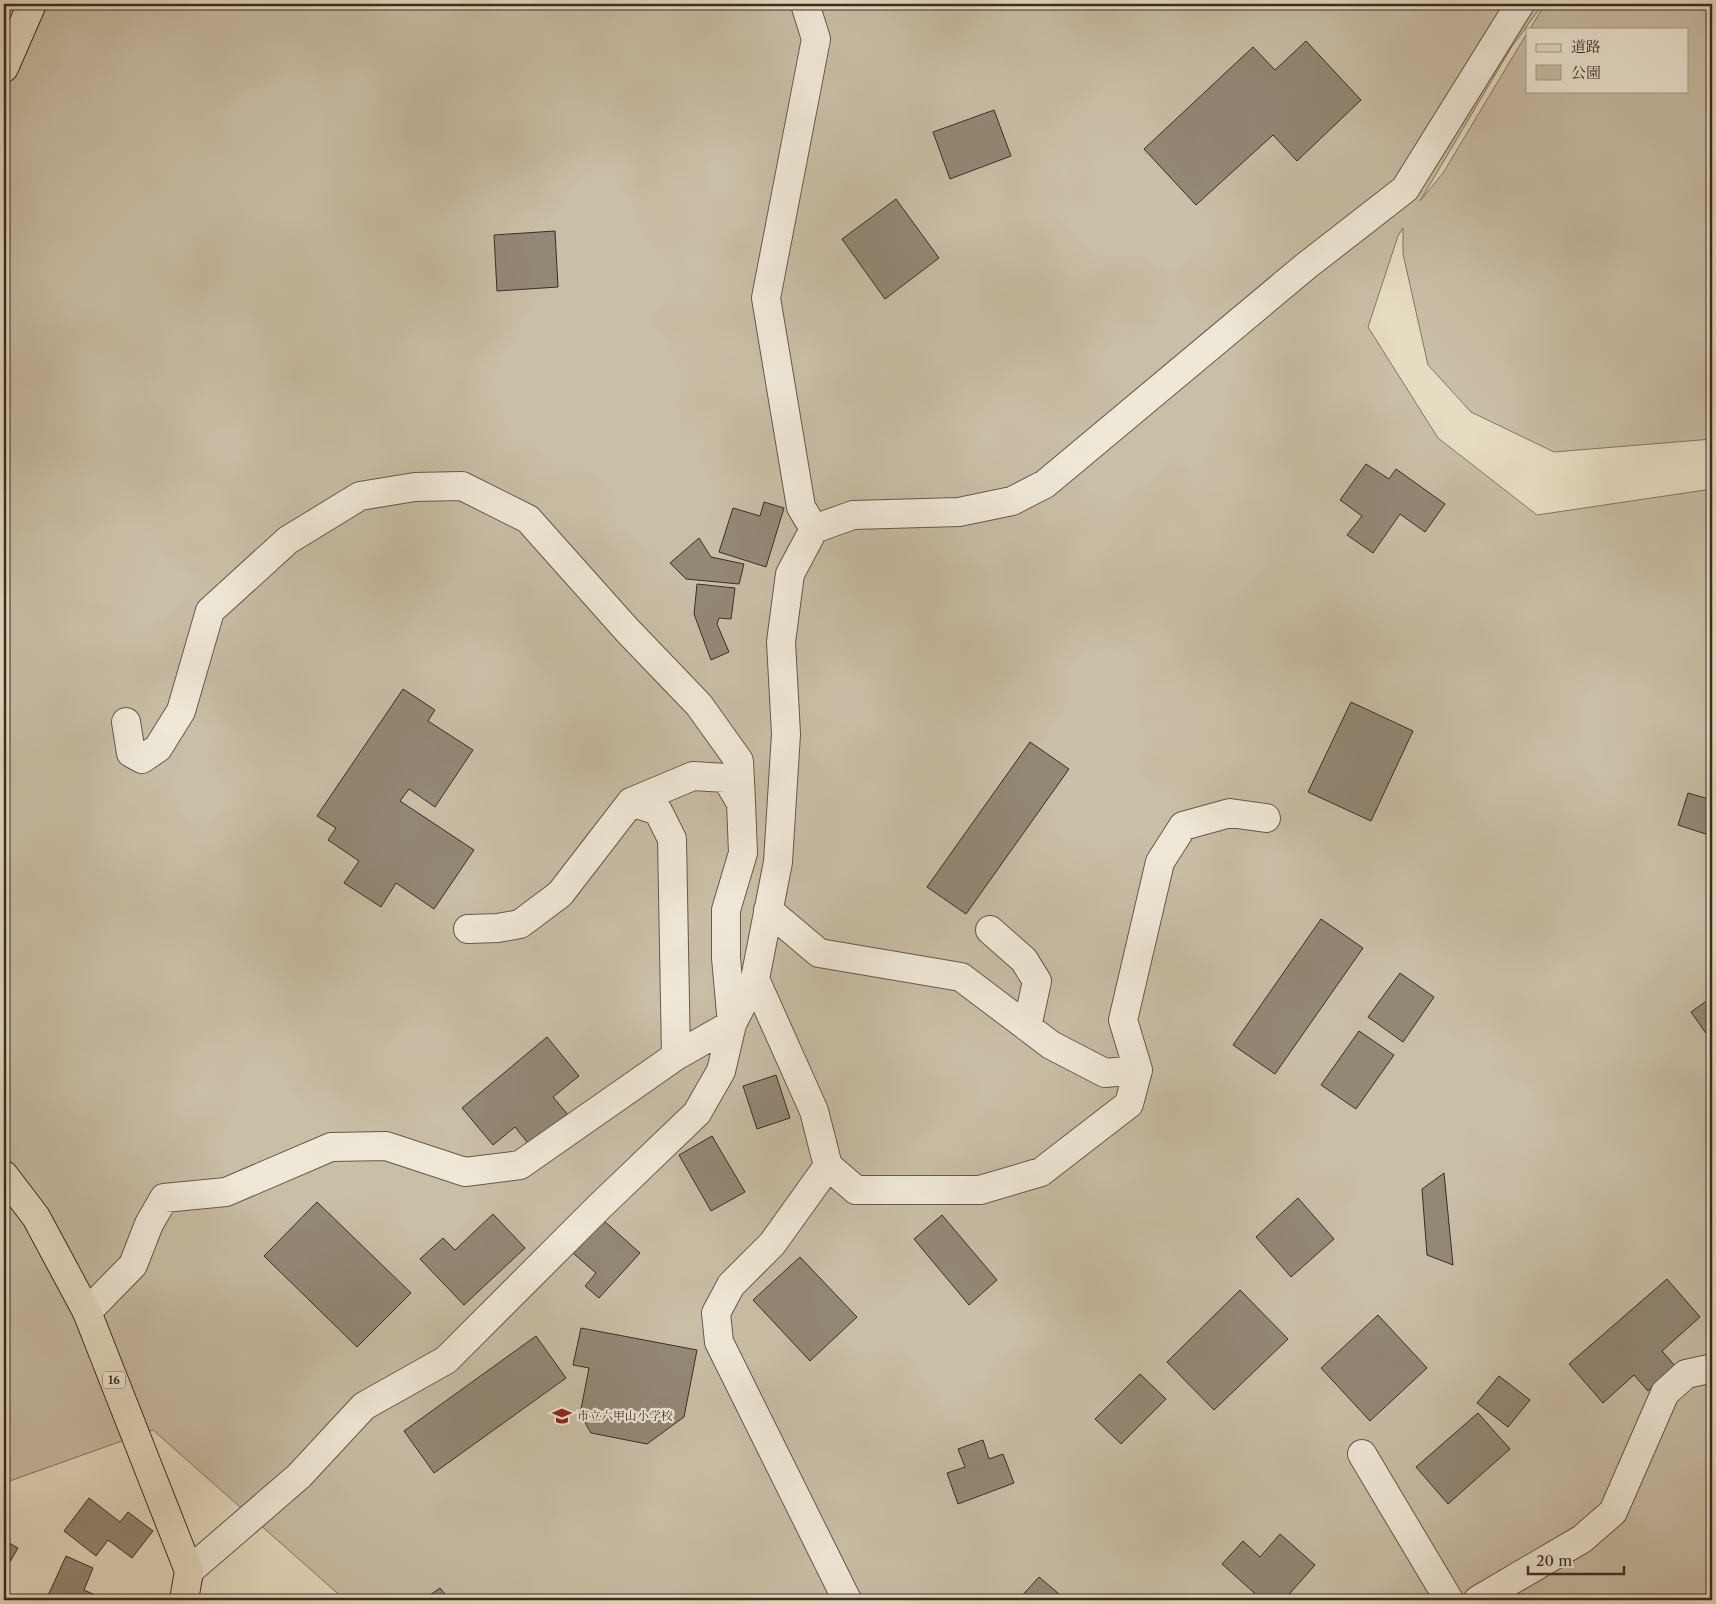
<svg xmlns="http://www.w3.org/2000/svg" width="1716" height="1604" font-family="'Libre Caslon Text','Noto Serif JP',serif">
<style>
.green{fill:#c9bea6;stroke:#827666}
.building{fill:#938876;stroke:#3a2d25}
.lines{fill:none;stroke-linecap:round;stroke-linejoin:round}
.minor-casing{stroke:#65594c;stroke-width:30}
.major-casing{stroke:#3a2d25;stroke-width:30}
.minor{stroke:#efe8d7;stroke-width:28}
.major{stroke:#e6dcc1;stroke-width:28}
.labels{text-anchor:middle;stroke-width:4.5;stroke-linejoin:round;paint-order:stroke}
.shield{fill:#efe8d7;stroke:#70655a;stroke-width:1}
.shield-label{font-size:11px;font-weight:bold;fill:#3a2d25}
.poi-label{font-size:12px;fill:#3a2d25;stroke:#efe8d7;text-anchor:start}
</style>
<rect width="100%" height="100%" fill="#e6dcc1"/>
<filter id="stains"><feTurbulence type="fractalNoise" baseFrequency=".004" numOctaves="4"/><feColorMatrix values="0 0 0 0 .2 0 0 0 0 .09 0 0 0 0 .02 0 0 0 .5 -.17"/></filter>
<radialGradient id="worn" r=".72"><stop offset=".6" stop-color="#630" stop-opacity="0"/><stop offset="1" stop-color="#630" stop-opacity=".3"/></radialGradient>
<path class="green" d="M4,4H1543L1511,48L1420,201L1443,173L1527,33V91H1687V29H1530L1545,4H1712V439L1554,452L1471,412L1428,365L1403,254V228L1398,236L1368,327L1438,438L1537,515L1712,489V1600H345L153,1430L4,1483Z"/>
<path class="building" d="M1306,41L1361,100L1297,161L1273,135L1196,205L1144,149L1253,47L1275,70Z
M994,110L1011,156L950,179L933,132Z
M896,199L939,258L885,299L842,239Z
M555,231L558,287L497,291L494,235Z
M1366,464L1389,479L1396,469L1445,504L1425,532L1400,514L1373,553L1347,535L1362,516L1340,500Z
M764,502L784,508L766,567L719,552L733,508L760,516Z
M699,538L711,557L744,564L739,584L686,579L670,563Z
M697,584L735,588L731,619L719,618L717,624L729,652L711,660L694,614Z
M403,689L435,710L428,721L473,750L435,807L409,789L400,801L474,850L434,909L396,883L381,907L344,883L359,861L328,840L336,828L317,816Z
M1351,702L1413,731L1371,821L1308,792Z
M1030,742L1069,769L966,914L927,887Z
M1688,793L1712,800V836L1678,825Z
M1321,919L1363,948L1275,1074L1233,1045Z
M1400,973L1434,997L1403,1042L1368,1017Z
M1712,997V1042L1691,1012Z
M1359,1031L1394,1055L1356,1109L1321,1085Z
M547,1037L579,1076L553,1097L569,1116L531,1147L515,1127L493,1145L462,1108Z
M776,1075L790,1118L757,1129L743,1086Z
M712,1136L745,1192L711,1211L679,1155Z
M1444,1173L1453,1265L1427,1255L1422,1189Z
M1298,1198L1334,1239L1291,1277L1256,1237Z
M317,1202L411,1293L357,1347L264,1256Z
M493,1214L525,1248L464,1305L420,1259L443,1238L455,1250Z
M942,1215L997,1280L969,1305L914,1239Z
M603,1220L640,1253L599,1298L585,1286L596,1273L573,1253Z
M800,1257L857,1317L810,1361L753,1300Z
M1667,1279L1700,1317L1662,1351L1675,1366L1648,1391L1634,1375L1603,1403L1569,1364Z
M1240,1290L1288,1339L1214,1410L1167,1362Z
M1378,1315L1427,1368L1370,1421L1321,1368Z
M581,1328L697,1350L684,1417L647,1444L591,1433L580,1414L589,1368L573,1365Z
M536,1336L566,1378L434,1473L404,1431Z
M1140,1374L1166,1399L1121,1444L1095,1419Z
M1499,1376L1530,1400L1508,1427L1477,1403Z
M1478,1413L1510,1449L1448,1504L1416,1467Z
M983,1440L989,1459L1003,1454L1014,1483L958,1504L947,1473L965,1467L958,1449Z
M89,1498L120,1522L128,1512L153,1531L132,1558L108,1540L96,1556L64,1531Z
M1280,1534L1315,1565L1284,1600H1262L1222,1564L1243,1541L1260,1557Z
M4,1540L18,1548L4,1572Z
M66,1556L93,1568L84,1590L107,1600H46Z
M1039,1577L1065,1599V1600H1018Z
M440,1588L450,1600H423Z"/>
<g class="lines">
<g class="minor-casing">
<path id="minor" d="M805,4L816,39L766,298L801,507L814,529
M126,722L131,753L142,759L158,748L181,711L210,611L288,540L360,496L415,487L462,486L528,519L627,630L699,705L739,761L741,801
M631,802L658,811L672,839L676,1056
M768,910L819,953L961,977L1051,1045L1105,1073L1138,1070
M990,930L1024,960L1037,981L1027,1027
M755,979L814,1111L828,1166L856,1190H980L1041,1172L1129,1104L1138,1070L1123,1020L1160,862L1183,826L1230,813L1266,818
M828,1166L772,1244L731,1285L716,1313L719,1342L847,1600
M87,1312L133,1265L149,1224L164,1198L226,1192L331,1147L386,1146L465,1172L520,1165L676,1056L732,1024L726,958V910L743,853L741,803L726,778L693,776L631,802L560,894L520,924L498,928L468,929
M1362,1454L1449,1600
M189,1571L299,1476L364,1406L446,1360L599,1207L697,1113L721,1071L732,1024L755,979L778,862L786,734L781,642L790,574L814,529L853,515L959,512L1012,501L1045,484L1306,266L1405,189L1520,4
M1478,1600L1582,1539L1613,1512L1665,1393L1686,1374L1709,1369L1712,1371"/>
</g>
<g class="major-casing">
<path id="major" d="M4,68L32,4
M4,1175L36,1217L87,1312L189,1571L184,1600"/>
</g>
<use href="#minor" class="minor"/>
<use href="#major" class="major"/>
</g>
<defs>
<g id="school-bare" transform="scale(1.5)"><path d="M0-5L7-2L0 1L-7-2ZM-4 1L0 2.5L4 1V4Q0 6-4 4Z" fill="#8f2418" stroke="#efe8d7" stroke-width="2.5" paint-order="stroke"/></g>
</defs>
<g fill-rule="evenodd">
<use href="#school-bare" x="562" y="1416"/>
</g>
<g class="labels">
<rect class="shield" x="103" y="1371.5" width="22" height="17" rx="4"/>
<g class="shield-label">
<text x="114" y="1384">16</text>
</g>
<g class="poi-label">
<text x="577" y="1420">市立六甲山小学校</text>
</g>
</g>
<rect width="1716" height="1604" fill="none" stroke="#e6dcc1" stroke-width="20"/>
<rect x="5" y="5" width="1706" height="1594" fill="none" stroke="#3a2d25" stroke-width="2.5"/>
<rect x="10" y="10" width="1696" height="1584" fill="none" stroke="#3a2d25"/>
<rect x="1526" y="28" width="162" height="65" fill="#efe8d7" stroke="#a79d90"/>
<rect x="1536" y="44" width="25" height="8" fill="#e6dcc1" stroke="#a79d90"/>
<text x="1571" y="52" font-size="15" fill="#3a2d25">道路</text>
<rect x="1536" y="65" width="25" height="15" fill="#c9bea6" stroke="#a79d90"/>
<text x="1571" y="78" font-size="15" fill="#3a2d25">公園</text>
<path d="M1528 1566v8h96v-8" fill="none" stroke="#3a2d25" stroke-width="2.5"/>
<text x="1536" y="1566" font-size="15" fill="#3a2d25" stroke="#efe8d7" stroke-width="4" paint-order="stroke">20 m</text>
<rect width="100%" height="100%" filter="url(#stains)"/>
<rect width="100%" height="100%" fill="url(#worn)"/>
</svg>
